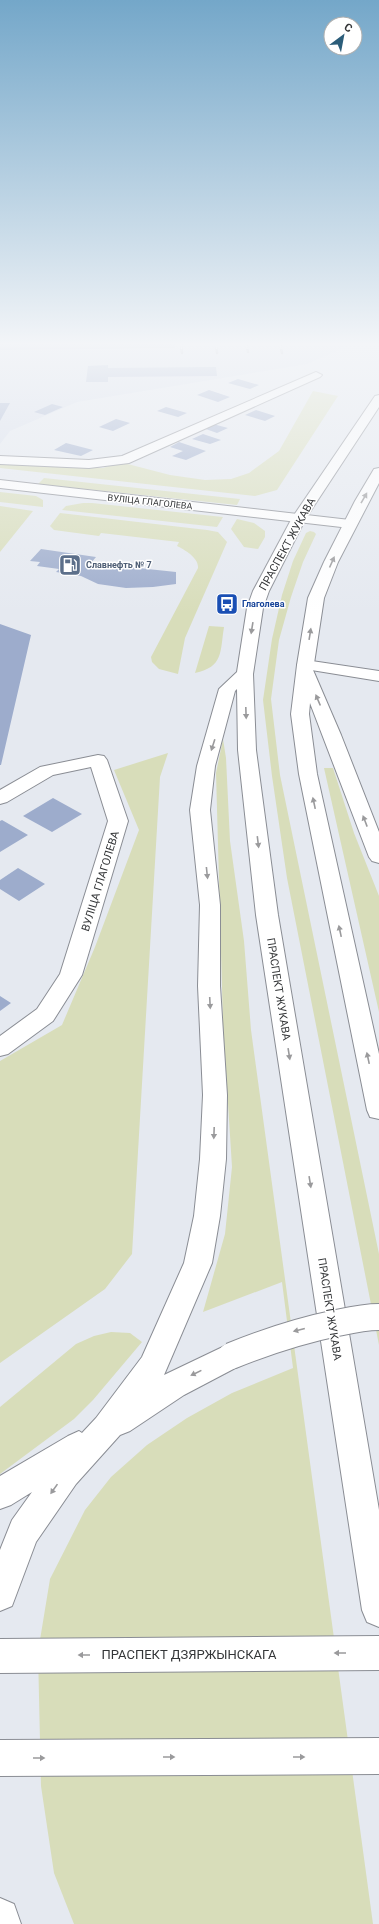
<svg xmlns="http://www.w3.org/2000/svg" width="379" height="1924" font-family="Roboto,sans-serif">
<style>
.built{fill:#d8deeb}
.green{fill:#d8ddba}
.building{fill:#9daccc}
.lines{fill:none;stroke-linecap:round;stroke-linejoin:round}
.minor-casing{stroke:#8a8d94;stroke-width:2}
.tertiary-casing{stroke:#8a8d94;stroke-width:2}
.primary-casing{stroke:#8a8d94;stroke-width:2}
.minor{fill:#fff;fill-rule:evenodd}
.tertiary{fill:#fff;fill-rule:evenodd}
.primary{fill:#fff;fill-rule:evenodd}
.rail-casing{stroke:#828589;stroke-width:2.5}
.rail{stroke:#fff;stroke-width:1.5;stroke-dasharray:5;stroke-linecap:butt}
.primary-bridge-casing{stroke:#8a8d94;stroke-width:28;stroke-linecap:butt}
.primary-bridge{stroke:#fff;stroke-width:26}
.oneway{fill:#9a9a9c}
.labels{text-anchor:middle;stroke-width:3;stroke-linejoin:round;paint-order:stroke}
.far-street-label{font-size:9px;fill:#343638;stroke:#fff}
.far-service-label{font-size:9px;font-weight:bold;fill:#4e5e75;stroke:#fff;text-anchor:start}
.far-transit-label{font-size:9px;font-weight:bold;fill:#164399;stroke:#fff;text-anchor:start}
.street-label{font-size:11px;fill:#343638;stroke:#fff}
.near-street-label{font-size:13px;fill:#343638;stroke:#fff}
</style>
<rect width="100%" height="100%" fill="#e5e9f0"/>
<path class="built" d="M0,344H352L307,364L77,402L10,431L0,444Z"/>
<path class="green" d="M313,391L338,396L277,490L255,496L0,468V463L103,468L120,462L170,475L205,480L231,479L249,473L279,451Z
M44,478L240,499L237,505L38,484Z
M0,492L36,496L43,500V507L0,502Z
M83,503H92L223,517L217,527L62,510L66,506Z
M0,506L33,511L0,552Z
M60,513L207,530L218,532L227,542L185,638L178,674L159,669L152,662L151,657L198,568C199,558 185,550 177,546L179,542L101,533L99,536L54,530L50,526Z
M237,519L254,523L265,531V537L258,549L244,547L231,529Z
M310,531L314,532L316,534L303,562L291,597L279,640L271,699L280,775L379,1254V1345L287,878L272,776L263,700L272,639L282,595L293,561L306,533Z
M209,626L224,627C220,651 224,667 195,673Z
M223,739L226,758L230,841L244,941L251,1030L373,1924H74L54,1873L41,1786L38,1652L50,1579L85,1510L111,1477L147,1445L187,1418L232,1393L293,1368L282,1282L203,1312L225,1234L232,1167L223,1024L216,773Z
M168,753L160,777L132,1254L105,1289L0,1363V1061L62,1025L95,947L139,830L114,770Z
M324,768H333L354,833L379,896V1012Z
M111,1332L130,1333L142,1342L93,1400L74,1419L0,1474V1407L76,1344L94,1336Z"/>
<path class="building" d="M0,344H175V348L0,350Z
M108,365V368L216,367L217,376L108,377V382H86L88,366Z
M238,379L259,385L250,389L228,383Z
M209,390L230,397L218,402L197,395Z
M0,403H10L0,421Z
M52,404L63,407L45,415L34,412Z
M166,407L187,413L178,417L157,411Z
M256,410L275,416L265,421L245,415Z
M116,419L130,423L113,431L99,427Z
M213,424L228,428L217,433L203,428Z
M203,434L221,440L210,444L192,439Z
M179,442L206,451L186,460L172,456L183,451L170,447Z
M66,443L93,450L81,456L54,450Z
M41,549L96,557L91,563L176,572V584L153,587L126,588L98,584L81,576L56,572L59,569L37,566L40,562L30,561Z
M0,624L31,635L1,765H0Z
M53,798L82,814L52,832L23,816Z
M2,820L28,835L0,852V821Z
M18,868L45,884L19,901L0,889V880Z
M0,996L11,1003L0,1011Z"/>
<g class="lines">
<g class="minor-casing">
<path id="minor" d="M316,372L322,375L320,377L129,463L89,468L0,464V456L89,460L122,456Z
M305,660L379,671V681L299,668L297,665L299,662Z
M98,755L104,756L107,760L128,821L82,975L53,1021L8,1054L0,1056V1036L37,1009L60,974L108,821L91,767L53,775L7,802L0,804V790L40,767Z"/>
</g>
<g class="tertiary-casing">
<path id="tertiary" d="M0,480L350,520L355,521L357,524L355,527L350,528L0,488Z"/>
</g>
<g class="primary-casing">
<path id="primary" d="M379,395V407L306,518L269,591L263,608L253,674L256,750L278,915L379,1510V1627L367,1622L362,1610L256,915L238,750L237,689L235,691L215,766L210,810L220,905V986L227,1095L226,1159L220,1216L212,1263L164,1375L231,1343L241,1347L246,1356L241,1365L184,1395L130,1431L120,1435L76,1484L36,1542L12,1606L0,1611V1550L12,1520L32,1492L11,1505L0,1509V1476L68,1436L79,1431L82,1433L96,1418L142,1357L184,1263L194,1216L200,1159L203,1095L198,986L200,905L190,810L197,766L219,689L237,672L247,608L253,591L292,518L375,396Z
M379,468V483L338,562L324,598L313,670L341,735L379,832V863L372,861L369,857L310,703L309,714L317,774L379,1054V1119L370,1117L367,1110L299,774L291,714L297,665L308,598L324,562L355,501L374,469Z
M379,1636V1670L0,1673V1639Z
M379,1738V1774L0,1776V1740Z
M0,1898L14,1904L21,1924H0Z"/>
</g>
<use href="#minor" class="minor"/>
<use href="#tertiary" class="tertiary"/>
<use href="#primary" class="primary"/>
<g class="rail-casing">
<path id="rail" d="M181,344L182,353
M216,344L217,353
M246,344L248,352
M280,344L282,353"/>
</g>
<use href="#rail" class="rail"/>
<g class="primary-bridge-casing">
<path id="primary-bridge" d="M231,1356C268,1341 298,1331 337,1323C351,1320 364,1317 379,1317"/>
</g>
<use href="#primary-bridge" class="primary-bridge"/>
</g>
<defs><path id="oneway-solid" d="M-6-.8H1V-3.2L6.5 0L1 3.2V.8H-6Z"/></defs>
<g class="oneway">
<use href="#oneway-solid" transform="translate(364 498) rotate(-60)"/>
<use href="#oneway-solid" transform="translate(332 562) rotate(-66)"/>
<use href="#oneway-solid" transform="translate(252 628) rotate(99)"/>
<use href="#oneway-solid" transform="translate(310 634) rotate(-81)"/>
<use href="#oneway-solid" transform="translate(318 700) rotate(-113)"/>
<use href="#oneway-solid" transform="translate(246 713) rotate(88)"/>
<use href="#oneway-solid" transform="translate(213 745) rotate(108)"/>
<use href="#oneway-solid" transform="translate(314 803) rotate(-102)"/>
<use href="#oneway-solid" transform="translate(365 821) rotate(-111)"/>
<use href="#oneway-solid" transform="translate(258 842) rotate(83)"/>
<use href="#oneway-solid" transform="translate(207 873) rotate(84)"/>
<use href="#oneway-solid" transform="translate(340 931) rotate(-102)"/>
<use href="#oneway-solid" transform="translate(210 1003) rotate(87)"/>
<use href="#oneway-solid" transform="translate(289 1054) rotate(81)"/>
<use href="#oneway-solid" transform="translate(368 1058) rotate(-102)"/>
<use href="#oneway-solid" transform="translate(214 1133) rotate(92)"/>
<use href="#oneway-solid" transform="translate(310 1182) rotate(81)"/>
<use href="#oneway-solid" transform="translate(299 1330) rotate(166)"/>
<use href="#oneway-solid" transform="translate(196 1373) rotate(154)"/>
<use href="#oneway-solid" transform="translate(54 1489) rotate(125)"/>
<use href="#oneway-solid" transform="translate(340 1653) rotate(180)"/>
<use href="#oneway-solid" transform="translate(84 1655) rotate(180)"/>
<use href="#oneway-solid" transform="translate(169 1757)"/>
<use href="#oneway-solid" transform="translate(299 1757)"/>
<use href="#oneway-solid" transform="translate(39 1758)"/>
</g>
<linearGradient id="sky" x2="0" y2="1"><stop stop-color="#74a7c9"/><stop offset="0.56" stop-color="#f3f5f8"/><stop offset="1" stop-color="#f3f5f8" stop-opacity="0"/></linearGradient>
<rect width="379" height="614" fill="url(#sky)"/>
<defs>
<g id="fuel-square" transform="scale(1.15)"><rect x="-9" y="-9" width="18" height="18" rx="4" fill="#5c6f8a" stroke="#fff"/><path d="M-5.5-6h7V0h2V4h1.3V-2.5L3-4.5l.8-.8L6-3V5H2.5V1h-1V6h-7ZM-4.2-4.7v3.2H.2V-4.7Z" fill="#fff"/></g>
<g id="bus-square" transform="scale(1.15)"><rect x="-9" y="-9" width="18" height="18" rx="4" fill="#1a4fb4" stroke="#fff"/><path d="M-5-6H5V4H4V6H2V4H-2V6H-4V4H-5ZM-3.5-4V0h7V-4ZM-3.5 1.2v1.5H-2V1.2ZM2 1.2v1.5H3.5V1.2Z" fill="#fff"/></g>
</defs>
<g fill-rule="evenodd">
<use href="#fuel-square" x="70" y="565"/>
<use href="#bus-square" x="227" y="604"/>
</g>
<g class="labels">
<g class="far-street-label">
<text transform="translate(150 502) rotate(6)" y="3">ВУЛІЦА ГЛАГОЛЕВА</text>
</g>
<g class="far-service-label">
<text x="86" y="568">Славнефть № 7</text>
</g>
<g class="far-transit-label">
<text x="242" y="607">Глаголева</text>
</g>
<g class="street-label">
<text transform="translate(287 544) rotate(-61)" y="4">ПРАСПЕКТ ЖУКАВА</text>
<text transform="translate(100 881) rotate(-73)" y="4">ВУЛІЦА ГЛАГОЛЕВА</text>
<text transform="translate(279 989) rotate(81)" y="4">ПРАСПЕКТ ЖУКАВА</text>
<text transform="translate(330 1309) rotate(81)" y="4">ПРАСПЕКТ ЖУКАВА</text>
</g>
<g class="near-street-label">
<text x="189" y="1659">ПРАСПЕКТ ДЗЯРЖЫНСКАГА</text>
</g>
</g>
<g transform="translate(343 36) rotate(32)"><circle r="19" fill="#ffffff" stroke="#aeafaf"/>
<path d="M0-3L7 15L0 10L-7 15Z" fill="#2b5d7a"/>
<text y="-6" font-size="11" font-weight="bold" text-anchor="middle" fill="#343638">С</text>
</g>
</svg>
